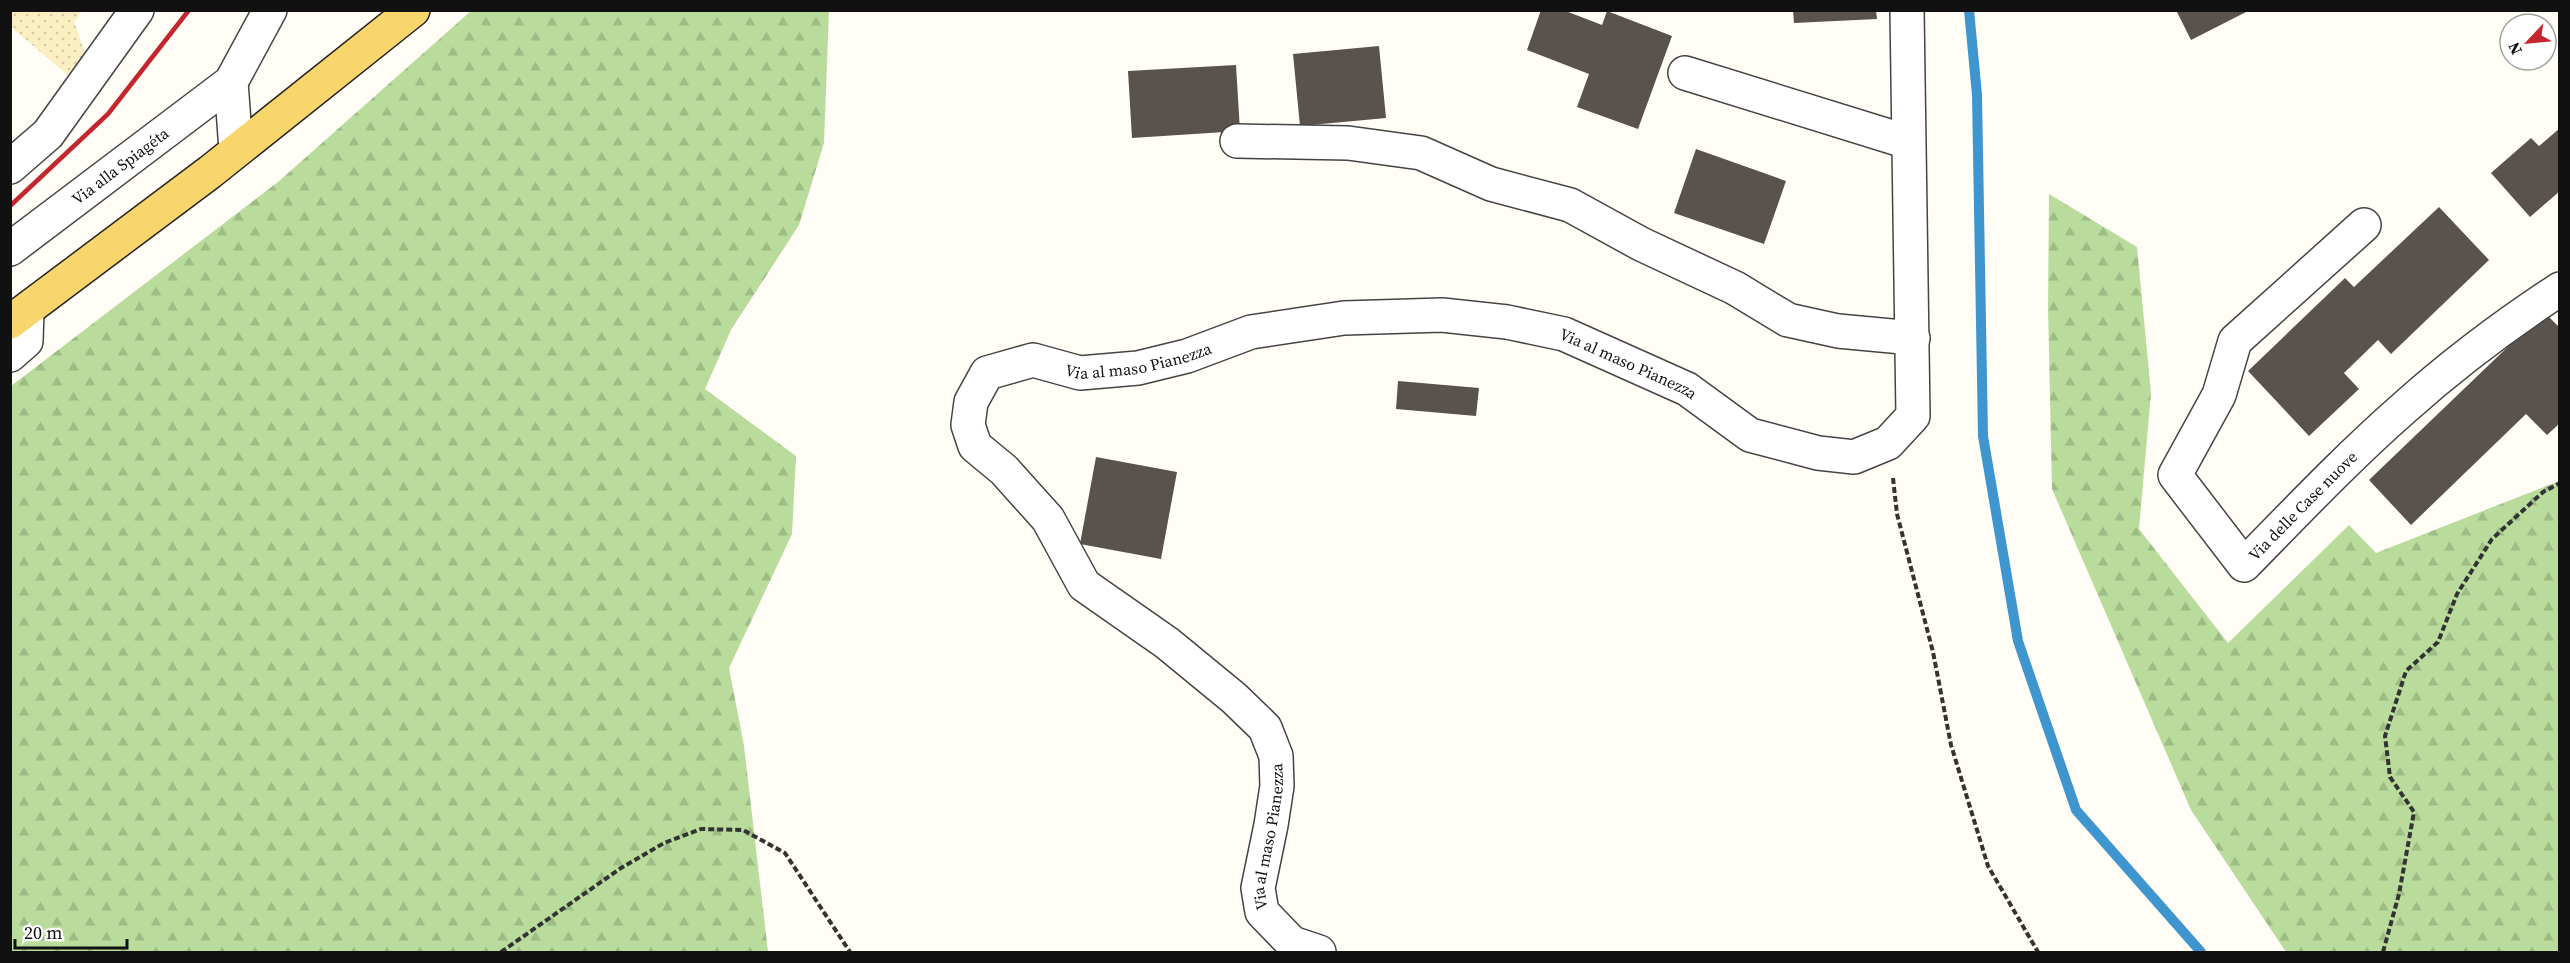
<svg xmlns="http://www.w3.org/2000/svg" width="2570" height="963" font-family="'Source Serif 4',serif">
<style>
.forest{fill:url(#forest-firs)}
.sand{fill:url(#sand-dots)}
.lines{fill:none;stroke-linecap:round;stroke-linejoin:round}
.stream{stroke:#3f96cf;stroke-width:10}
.building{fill:#5a524d}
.minor-casing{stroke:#444;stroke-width:36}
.major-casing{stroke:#222;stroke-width:36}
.path{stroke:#333;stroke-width:4;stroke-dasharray:6 3;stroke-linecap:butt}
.minor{stroke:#fff;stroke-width:33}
.major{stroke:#f9d66b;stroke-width:33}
.rail{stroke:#c4262e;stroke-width:4.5}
.labels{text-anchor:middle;stroke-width:6;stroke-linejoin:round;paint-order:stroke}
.street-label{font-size:16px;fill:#111;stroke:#fff}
</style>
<defs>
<pattern id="forest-firs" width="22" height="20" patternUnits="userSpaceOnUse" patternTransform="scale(1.5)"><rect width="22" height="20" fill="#b9dc9c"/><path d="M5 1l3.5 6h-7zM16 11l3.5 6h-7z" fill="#9ebc85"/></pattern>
<pattern id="sand-dots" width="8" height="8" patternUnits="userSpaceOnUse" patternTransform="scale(1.5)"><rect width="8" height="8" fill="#fbeec1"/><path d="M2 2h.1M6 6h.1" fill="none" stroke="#d6cba5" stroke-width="1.8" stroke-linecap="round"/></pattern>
</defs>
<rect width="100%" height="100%" fill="#fffdf5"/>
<path class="forest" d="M472,10L829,11L824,143L799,225L731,330L705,389L796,456L792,534L729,668L744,746L768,952H11V386L278,182Z
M2049,194L2137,247L2151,393L2139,529L2228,643L2349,525L2376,553L2559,481V952H2286L2191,810L2052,489L2048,307Z"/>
<path class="sand" d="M10,11H82L74,22L86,56L69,76L11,27Z"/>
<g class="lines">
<path class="stream" d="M1969,10L1977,95L1983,436L2018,641L2076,810L2201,952"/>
</g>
<path class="building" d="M1541,10H1563L1602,25L1607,11L1672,36L1638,129L1577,107L1589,74L1527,50Z
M1793,10H1876L1877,19L1794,23Z
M2176,10H2250L2191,40Z
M1379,46L1386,118L1300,126L1293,54Z
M1236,65L1240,131L1132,138L1128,71Z
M2560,128V191L2530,217L2491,173L2531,138L2539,146Z
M1696,149L1786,181L1764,244L1674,213Z
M2439,207L2489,260L2391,354L2378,340L2344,373L2359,389L2309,436L2248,371L2345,278L2354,287Z
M2544,312L2560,328V423L2547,435L2526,414L2411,525L2369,480Z
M1398,381L1479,388L1476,416L1396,409Z
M1096,457L1177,472L1161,559L1080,544Z"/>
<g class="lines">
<g class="minor-casing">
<g id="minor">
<path d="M1685,73L1908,142"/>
<path d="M231,82L236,150"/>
<path d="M1237,141L1348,143L1421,153L1491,184L1570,205L1641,244L1735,288L1788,320L1838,331L1913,338"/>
<path d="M10,167L48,134L137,10"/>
<path id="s1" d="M2364,225L2235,341L2219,395L2175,475L2244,565C2296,512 2348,457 2404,408C2452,365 2505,325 2560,289"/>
<path id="s2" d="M10,249L231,82L270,10"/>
<path d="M10,355L26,341L27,310"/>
<path id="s3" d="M1319,952L1292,943L1262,912L1258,888L1271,825L1277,786L1276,756L1265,728L1234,698L1167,643L1084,585L1048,519L1004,470L975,446L968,425L971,402L987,373L1033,360L1080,373L1138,368L1187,356L1251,332L1344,318L1442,315L1507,322L1564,334L1687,389L1750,435L1818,453L1854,457L1888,443L1913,416L1907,10"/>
</g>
</g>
<g class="major-casing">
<path id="major" d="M10,322L210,172L413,10"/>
</g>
<path class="path" d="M1893,478L1897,514L1933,652L1951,745L1988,866L2038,952
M501,952L621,868L664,843L701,829L743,830L785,853L850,952
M2383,952L2399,894L2414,812L2390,777L2385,736L2406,671L2438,642L2457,594L2492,539L2543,492L2560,483"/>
<use href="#minor" class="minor"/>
<use href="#major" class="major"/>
<path class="rail" d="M10,206L108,114L189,10"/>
</g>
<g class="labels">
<g class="street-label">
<text dy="6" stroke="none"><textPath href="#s2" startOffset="138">Via alla Spiagéta</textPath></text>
<text dy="6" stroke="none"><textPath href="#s3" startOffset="904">Via al maso Pianezza</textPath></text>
<text dy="6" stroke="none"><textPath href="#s3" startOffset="1408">Via al maso Pianezza</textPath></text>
<text dy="6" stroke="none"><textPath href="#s1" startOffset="518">Via delle Case nuove</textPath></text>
<text dy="6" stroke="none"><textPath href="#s3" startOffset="148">Via al maso Pianezza</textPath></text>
</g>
</g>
<rect width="2570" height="963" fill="none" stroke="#111111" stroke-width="24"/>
<g transform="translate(2528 42) rotate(244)"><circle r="28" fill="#ffffff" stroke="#a0a0a0" stroke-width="1.5"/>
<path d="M0-4.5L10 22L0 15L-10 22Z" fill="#c4262e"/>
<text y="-9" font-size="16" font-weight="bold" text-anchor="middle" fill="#111111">N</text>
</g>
<path d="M15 939v9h112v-9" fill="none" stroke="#111111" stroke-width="3"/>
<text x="24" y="939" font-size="18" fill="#111111" stroke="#ffffff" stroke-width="4.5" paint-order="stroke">20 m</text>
</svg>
